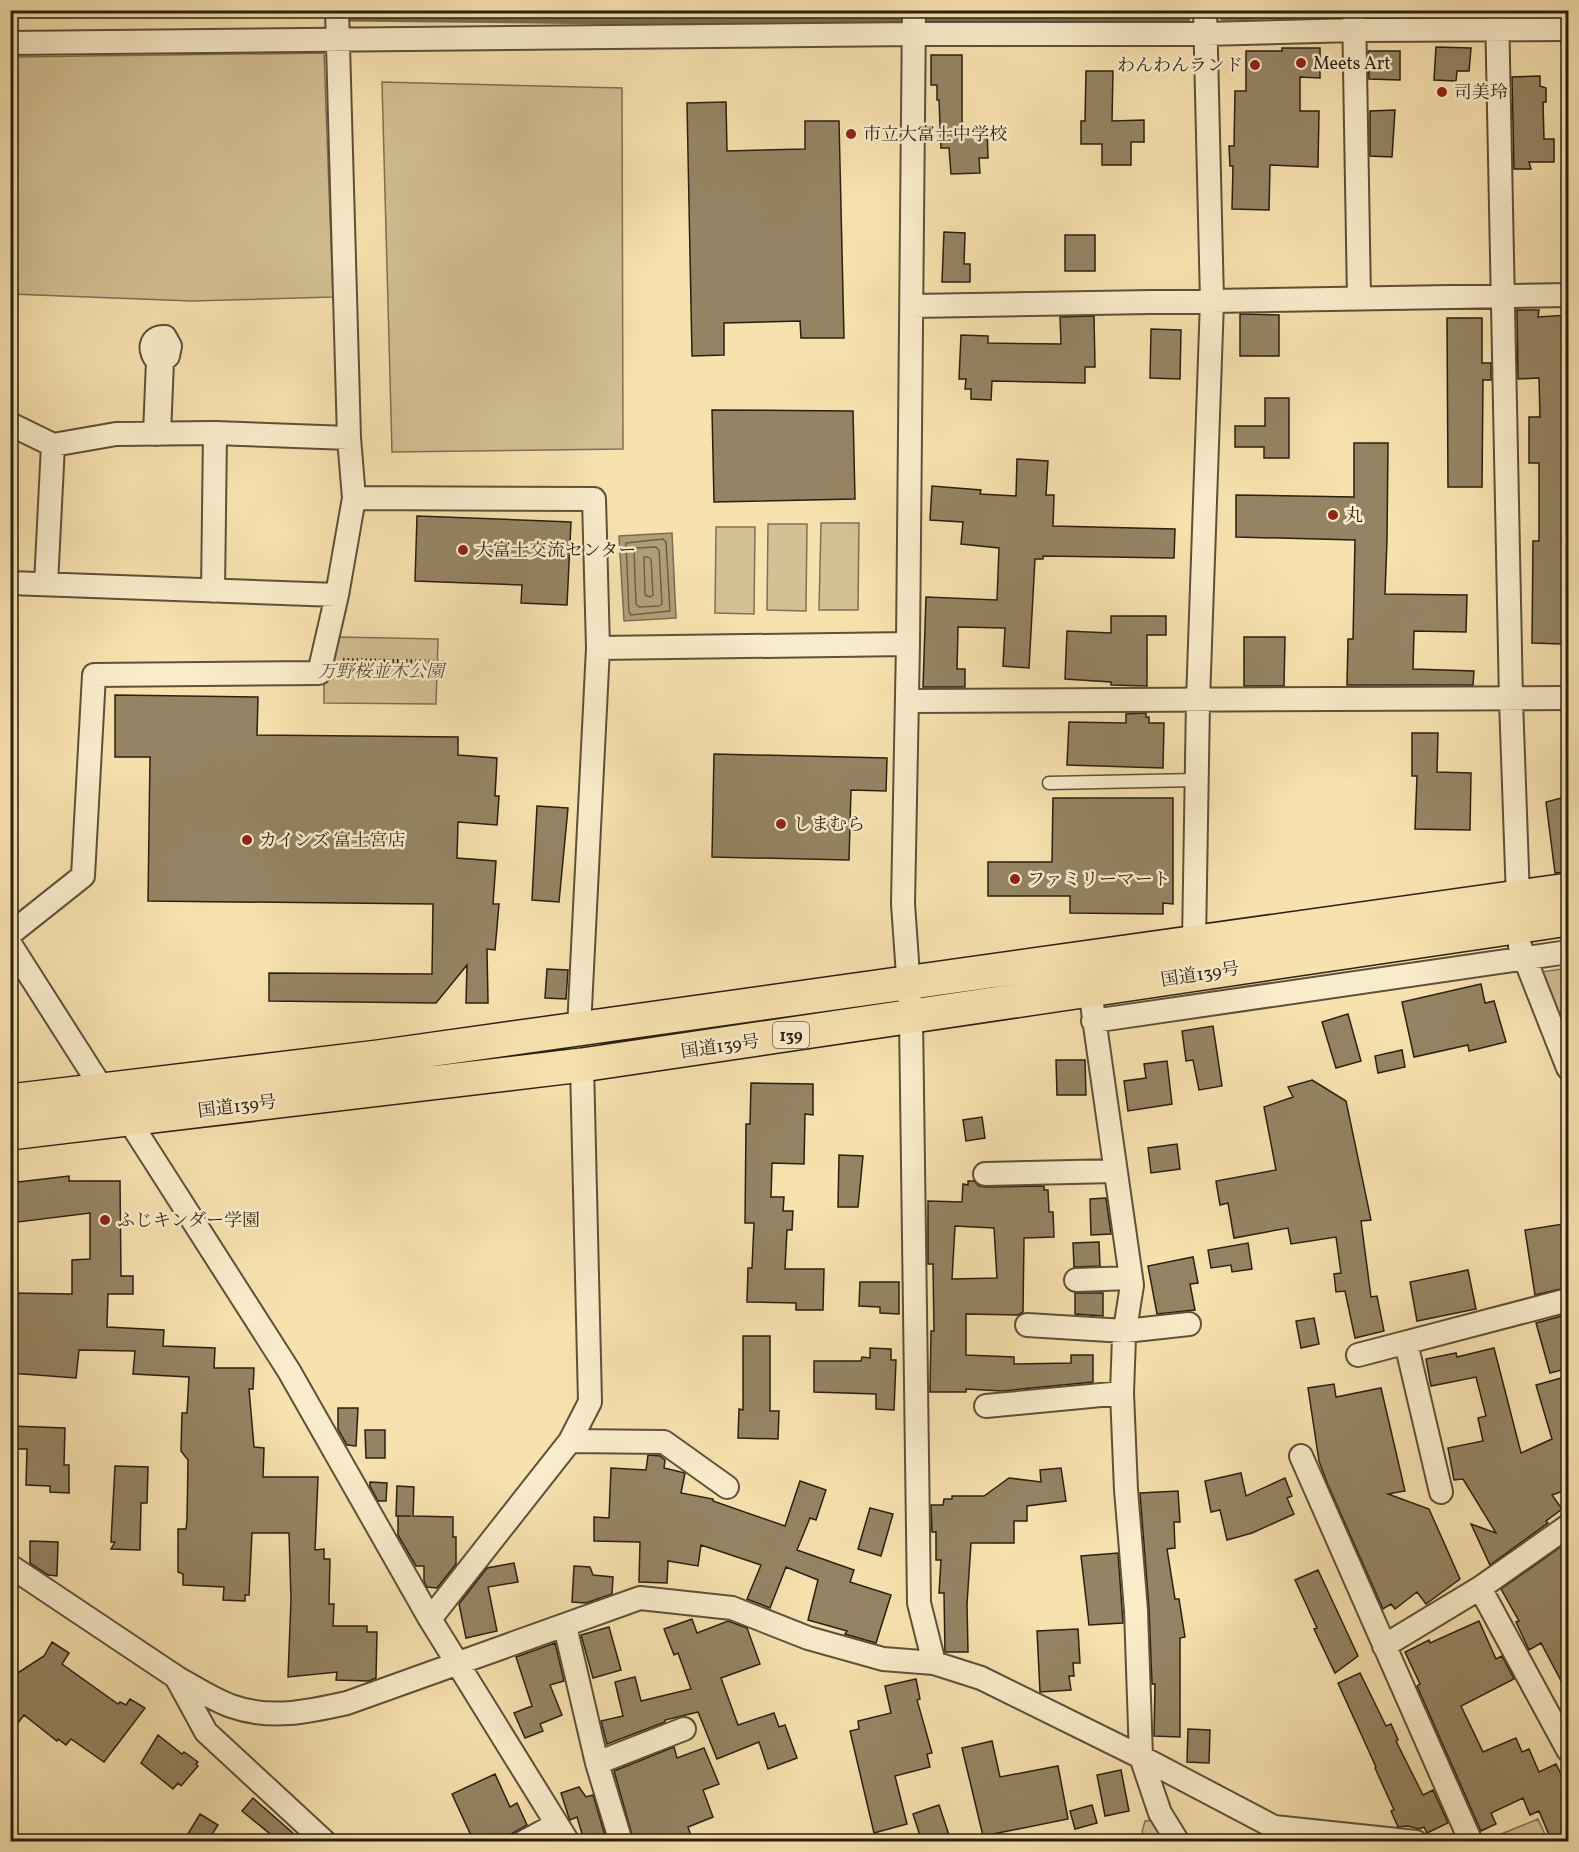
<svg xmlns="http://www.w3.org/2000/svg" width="1579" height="1852" font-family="Vollkorn,'Noto Serif JP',serif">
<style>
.green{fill:#d3c094;stroke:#7f7053;stroke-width:1.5}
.water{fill:#b19f7a;stroke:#7b6c50;stroke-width:1.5}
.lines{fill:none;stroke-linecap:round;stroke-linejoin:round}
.shore{stroke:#6e5f46;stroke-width:1.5}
.stream{stroke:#7b6c50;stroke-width:7}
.building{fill:#958464;stroke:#2b1f12;stroke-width:1.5;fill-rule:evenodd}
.service-casing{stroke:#5e5039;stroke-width:15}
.minor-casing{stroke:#5e5039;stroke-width:26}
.trunk-casing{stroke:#2b1f12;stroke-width:36}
.path{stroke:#2b1f12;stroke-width:4;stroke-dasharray:1.5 3;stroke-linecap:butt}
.service{stroke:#f9eccb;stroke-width:12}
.minor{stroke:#f9eccb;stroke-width:22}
.trunk{stroke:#f6e1af;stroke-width:33}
.poi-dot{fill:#8f2418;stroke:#f9eccb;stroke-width:2}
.labels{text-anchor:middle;stroke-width:5;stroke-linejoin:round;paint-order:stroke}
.shield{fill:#f9eccb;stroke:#695c4a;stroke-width:1.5}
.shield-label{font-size:16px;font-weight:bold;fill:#2b1f12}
.poi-label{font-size:18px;fill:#2b1f12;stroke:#f9eccb;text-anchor:start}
.park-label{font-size:18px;font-style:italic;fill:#5d4f39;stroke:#f9eccb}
.street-label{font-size:18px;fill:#2b1f12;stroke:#f9eccb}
</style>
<rect width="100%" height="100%" fill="#f6e1af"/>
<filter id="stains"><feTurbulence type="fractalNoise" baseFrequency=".00333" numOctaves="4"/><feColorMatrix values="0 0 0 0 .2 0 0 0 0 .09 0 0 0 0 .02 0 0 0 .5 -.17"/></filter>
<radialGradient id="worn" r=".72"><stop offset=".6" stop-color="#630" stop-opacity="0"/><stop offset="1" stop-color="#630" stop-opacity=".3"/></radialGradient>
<path class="green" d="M324,53L333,297L192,301L11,294V57Z
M382,82L622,88L623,449L392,452Z
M821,523H859L858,610H819Z
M768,524H807L806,611L767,610Z
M716,527H755L754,614L715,613Z
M337,637L438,639L436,704L324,703V675Z
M1568,968V1047L1534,973Z
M1164,1819L1175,1841H1146L1142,1832L1145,1821Z
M1538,1819L1548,1841H1484Z"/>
<path class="water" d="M672,533L676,618L624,621L619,536Z"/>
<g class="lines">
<path class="shore" d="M663,539L666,542L670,611L631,615L629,612L626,543Z
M656,547L659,550L662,604L659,606L639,607L636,604L634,550L636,548Z
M644,557H648L651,559L653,595L650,597L645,595Z"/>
<path class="stream" d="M1522,11H1568
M1357,13L1491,11
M1223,17L1331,14
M341,18L616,21L902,19
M928,19L1187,18"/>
</g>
<path class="building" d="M1436,47L1471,48L1469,71H1457L1456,81L1434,80Z
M1282,48H1320V78L1300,77V111H1319L1318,167L1270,165L1269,210L1232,209L1233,166H1230L1229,146H1234L1235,91H1246V51H1282Z
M1368,51H1400V80L1369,79Z
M931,55H962V129L987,128L988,158H979L980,173L951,174L949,148H941L939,100H937V85H931Z
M1086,71H1113L1112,121L1144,120V142H1131V165H1102V144H1081V121H1085Z
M1540,76V86L1546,88V102H1543L1544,139H1554V162H1529L1531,169H1514L1512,77Z
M726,102L727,151L805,149V121H839L844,338H801L800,321L724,323V355L692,356L687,103Z
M1395,110L1392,157L1370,156V111Z
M944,232L965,233L964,264H970V282H942Z
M1065,235H1095V271H1065Z
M1517,310H1539L1538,317L1569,315V377H1566L1567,509H1564L1562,644L1532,643L1533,541H1539V463H1529V417H1540L1539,378L1518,379Z
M1240,314L1279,315V356H1240Z
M1094,316L1095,367H1085V383L992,381L991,400L971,399V389H965L966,379H959L961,335L988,336V343L1061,344L1060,317Z
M1447,318H1482V363H1491V380H1483L1482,487H1448Z
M1151,329L1181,330L1180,379L1150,378Z
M1265,398H1289V458H1264V447H1235V426H1265Z
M712,410L853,411L855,499L714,502Z
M1354,443H1388L1387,540L1385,594L1467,595L1466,632L1414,631L1413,669L1474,671L1473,685H1347L1348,639H1353L1355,540L1236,537V495L1354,497Z
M1017,459L1048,461L1046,495H1054L1053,526L1175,529L1174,558L1043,556V559H1035L1029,668L1003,666L1005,628L958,627L957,669H965V687H923L926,597L997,600L999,548L961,544L963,522L930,520L932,486L981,490L980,494L1016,496Z
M417,516L571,522L567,605L521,603L522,585L415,581Z
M1111,616H1166V635H1147V686L1111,685V682L1065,679L1067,631L1111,633Z
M1244,637H1285L1284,686H1244Z
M115,695L258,697L257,735L458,737V755L497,758L495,796H499L497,825L458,822L457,858L496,861L493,904H499L495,950L487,949L488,1003H466L467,965L436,1003L269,1001V973L432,974L433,904L148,901L150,757H115Z
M1146,713V717H1149V723H1164L1163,768L1067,765L1069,722L1126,723V714Z
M1412,733H1438L1437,772L1471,773L1470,830L1415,829L1417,776H1412Z
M714,754L887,758L886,791L851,790L849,860L712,857Z
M1569,796V872L1555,873L1546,802Z
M1053,798H1173V904L1163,903V914L1070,913V896H988V862H1052Z
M537,806L568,808L559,902L532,900Z
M547,969L568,970L566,999L545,998Z
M1481,984L1485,1003L1494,1001L1506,1042L1469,1051L1468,1045L1414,1057L1402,1002Z
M1348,1014L1361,1061L1336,1068L1322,1022Z
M1213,1026L1222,1086L1199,1090L1193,1060L1186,1061L1182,1031Z
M1402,1050L1405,1067L1378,1073L1375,1056Z
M1056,1060H1085L1086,1095H1057Z
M1167,1061L1172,1104L1128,1111L1124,1081L1146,1078L1144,1064Z
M1312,1080L1346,1101L1371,1220L1361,1221L1371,1297L1377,1296L1384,1331L1355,1338L1345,1291L1336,1292L1334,1274L1341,1273L1336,1237L1291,1244L1288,1228L1234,1238L1228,1203L1220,1205L1216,1181L1276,1170L1264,1107L1293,1097L1288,1087Z
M751,1083L813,1084V1115L805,1114L804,1164L772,1163L771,1197H784L783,1211H793L792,1230H787L785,1269H824L823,1310H796V1303L747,1302L748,1268H752L754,1223H745L746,1124H750Z
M982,1117L985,1138L966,1141L963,1120Z
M1177,1144L1180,1169L1151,1173L1148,1148Z
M839,1155L863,1156L858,1207H838Z
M69,1176V1181H120L121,1276H133V1294H108L107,1327L164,1330L163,1346L215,1348L214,1368H254L253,1389H249L254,1447L264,1448L263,1477H318L315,1550L324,1549V1559H330L329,1604H334L333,1626H367V1632H377L376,1678L369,1681L336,1680L337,1672L288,1677L291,1600L289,1533H252L249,1595H245V1601L223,1600L224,1587L183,1585V1574L178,1572V1529H186L187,1520L188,1460L181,1451L182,1413H187L189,1377L133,1374L135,1351L79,1350L76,1378L10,1373V1293L72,1294V1260L90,1259V1213L10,1223V1183Z
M968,1181H974L979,1186L985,1187L1044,1186V1190H1048L1049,1212H1053L1054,1237L1024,1238L1023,1312L1018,1315L966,1314V1355L1014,1357V1364L1071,1363V1355H1093V1382L1002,1391L966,1389V1392H930L931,1331H934L933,1264H928V1201L962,1202L963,1184L968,1185ZM955,1226L994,1228L997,1278L952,1279Z
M1106,1198L1111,1234L1091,1235L1090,1199Z
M1563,1224L1569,1257V1287L1535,1295L1525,1230Z
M1099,1242L1100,1266L1074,1267L1073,1243Z
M1248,1243L1252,1269L1232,1272L1231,1265L1211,1268L1208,1250Z
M1193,1257L1198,1283L1190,1284L1195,1310L1157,1314L1148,1266Z
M1468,1270L1476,1309L1417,1321L1410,1282Z
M860,1282H899V1314L880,1313V1307L859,1306Z
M1075,1293H1103V1316L1075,1314Z
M1569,1314V1368L1550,1373L1536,1323Z
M1314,1318L1319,1344L1301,1348L1296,1321Z
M743,1336H770V1411H779L778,1439L738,1438L739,1409L743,1410Z
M870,1348L891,1349V1360H896L894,1410L876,1409V1394L814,1392V1361H861L862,1357L870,1358Z
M1494,1348L1521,1453L1552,1439L1536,1385L1565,1377L1569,1389V1489L1552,1495L1562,1509L1546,1521L1548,1523L1490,1565L1471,1524L1496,1533L1463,1479L1454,1480L1448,1448L1483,1441L1478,1418L1486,1416L1476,1377L1431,1386L1426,1359L1456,1353L1457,1357Z
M1334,1384L1336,1397L1381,1388L1405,1491L1388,1494L1429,1509L1460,1579L1426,1604L1417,1592L1395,1609L1391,1604L1383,1609L1328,1485L1319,1461L1308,1388Z
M338,1408H358L356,1446L347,1445L338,1429Z
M10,1426L65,1428L64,1465H69V1493L50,1492V1486L26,1485L27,1449H10Z
M365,1430H385V1458H366Z
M648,1455L660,1456L665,1460L664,1468L685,1473L681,1493L713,1499V1501L785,1526L800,1481L826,1490L816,1520L810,1518L797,1550L854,1570L850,1582L891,1595L876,1643L845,1634L847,1631L808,1620L818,1580L786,1567L770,1608L747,1599L761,1565L701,1545L698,1566L668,1561L667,1583L639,1582L640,1542L594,1541V1517L609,1518L611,1468L646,1470Z
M115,1466L148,1467L147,1503H141L140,1550L111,1549L115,1542H111Z
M1061,1468L1066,1501L1027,1506V1521H1014V1543H971L967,1604L968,1652H945L944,1593H939L941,1560H936V1532H932L931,1505H943L944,1499H952V1496H984L1009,1478L1041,1482L1040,1470Z
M1241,1473L1246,1496L1285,1478L1292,1496L1287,1498L1294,1514L1252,1533L1227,1540L1220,1510L1211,1512L1205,1481Z
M370,1482L387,1483L386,1501H378L370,1486Z
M397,1486L414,1487L413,1516L453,1517V1537H456V1564L437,1588L427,1587L424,1581V1566H416L398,1535V1516H411H396Z
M1178,1491L1180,1522H1174L1175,1548L1167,1549L1175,1599H1179L1185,1637L1180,1638V1737L1154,1736L1155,1684H1152L1149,1609L1140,1493Z
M870,1508L893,1514L881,1556L858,1549Z
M30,1541L58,1542L57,1576L48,1575L30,1563Z
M1562,1546L1569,1556V1696L1541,1643L1529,1650L1516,1622L1519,1621L1501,1589Z
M1118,1553L1123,1623L1089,1625L1081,1556Z
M514,1563L518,1582L488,1587L497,1631L466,1638L459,1604L487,1568Z
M574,1566L590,1567L593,1575L613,1577L612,1594L586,1603L572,1602Z
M1318,1570L1358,1656L1335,1673L1314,1629L1317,1628L1295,1580Z
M692,1619L697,1633L728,1621L747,1628L760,1664L721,1678L738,1725L774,1713L779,1727L785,1725L797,1758L768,1769L759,1742L717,1759L698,1712L665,1720V1722L607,1744L601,1721L623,1716L615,1682L635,1677L641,1701L691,1689L678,1653L674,1655L664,1629Z
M1479,1621L1496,1659L1502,1656L1514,1679L1461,1706L1483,1752L1516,1738L1522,1752L1529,1749L1539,1772L1556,1764L1569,1790V1842H1552L1539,1811L1530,1815L1523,1798L1491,1813L1496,1824L1481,1831L1417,1686L1420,1684L1405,1652L1429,1640L1430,1643Z
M609,1627L621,1670L593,1678L581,1635Z
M1078,1629L1080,1663H1073L1074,1676H1069L1071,1690L1040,1692L1037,1631Z
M52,1642L69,1653L62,1664L118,1704L120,1702L126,1705L130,1699L145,1708L104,1762L71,1739L66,1745L58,1739L57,1741L24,1715L10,1733V1678L44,1656Z
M555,1643L564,1681L550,1685L562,1715L540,1724L543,1731L525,1738L514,1713L532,1706L516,1657Z
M1360,1673L1386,1726L1391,1724L1398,1740L1396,1741L1423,1795L1433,1790L1448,1823L1427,1833L1424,1827L1419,1829L1408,1826L1398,1827L1391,1811L1394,1810L1375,1768L1376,1767L1338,1683Z
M916,1679L920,1699L917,1700L932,1753L927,1754L930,1767L895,1776L907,1824L874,1833L850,1731L859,1729L858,1721L891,1713L885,1686Z
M1188,1729L1210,1730L1209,1763L1187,1762Z
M158,1735L182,1754L184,1752L198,1762L196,1764L198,1766L181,1786L178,1783L173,1789L141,1763Z
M992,1741L1000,1777L1058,1766L1068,1819L983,1836L962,1748Z
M674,1747L677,1758L704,1748L719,1784L703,1790L713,1817L688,1827L693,1842H634L614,1771Z
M1121,1770L1129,1811L1105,1816L1097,1775Z
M495,1774L510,1807L517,1803L527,1825L497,1842H474L452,1794Z
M579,1787L586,1797L593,1795L607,1842H590L588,1836L583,1837L577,1817L570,1820L569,1818L561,1793Z
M253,1798L294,1834L287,1842H280L242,1811Z
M939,1805L950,1838L939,1842H922L913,1814Z
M1092,1805L1097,1823L1075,1829L1070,1811Z
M200,1814L218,1825L207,1842H183Z"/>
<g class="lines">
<g class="service-casing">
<path id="service" d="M1049,783L1196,780"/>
</g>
<g class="minor-casing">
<path id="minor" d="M914,10L908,644L903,904L911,1018L919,1603L934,1663
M1354,10L1359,298
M1497,10L1511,700L1518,898
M10,43L914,34H1205L1355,30L1568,29
M912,306L1568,295
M10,424L53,445L116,434L215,433L349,438
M155,434L158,361C148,352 149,336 165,337L170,346L168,356L162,361L159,434
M354,498L594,499L598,648L579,1028
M10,583L337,595
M46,584L53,445
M213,591L215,433
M598,648L908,644
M907,701L1568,698
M10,934L83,876L94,675L319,673L337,595L354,498L349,438L337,10
M1194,942L1198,701L1212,301L1205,10
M10,944L103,1090L128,1119L289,1371L430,1619L568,1842
M1520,946L1568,1068
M1090,990L1132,1285L1124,1336L1122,1393L1126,1490L1136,1610L1141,1757L1160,1813L1178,1842
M1093,1021L1568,952
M985,1174L1115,1171
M1076,1280L1131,1278
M1027,1325L1125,1331L1189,1324
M1406,1343L1441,1492
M1358,1355L1568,1300
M986,1406L1122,1393
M570,1441L664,1442L727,1487
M1301,1456L1471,1842
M10,1566L176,1677L206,1732L325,1842
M1480,1588L1568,1750
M430,1619L570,1441L590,1402L582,1065
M565,1626L597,1763L621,1842
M1384,1646L1480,1588L1568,1526
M176,1677C194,1687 212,1699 231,1706C270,1720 307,1712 347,1703L640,1598L732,1608L808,1638L883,1659L934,1663L981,1678L1141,1757L1274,1827L1416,1842
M597,1763L684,1729
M524,1842L557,1824"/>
</g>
<g class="trunk-casing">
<path id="trunk" d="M10,1101L378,1057L1568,890
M10,1133L582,1065L1568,919"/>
</g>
<path class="path" d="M343,660L444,662"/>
<use href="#service" class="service"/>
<use href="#minor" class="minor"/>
<use href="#trunk" class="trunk"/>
</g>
<g class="poi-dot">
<circle cx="1301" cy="63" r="6"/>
<circle cx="1255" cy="65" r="6"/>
<circle cx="1442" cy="92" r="6"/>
<circle cx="851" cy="134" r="6"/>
<circle cx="1333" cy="515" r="6"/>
<circle cx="463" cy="550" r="6"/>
<circle cx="781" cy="824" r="6"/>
<circle cx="247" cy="840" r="6"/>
<circle cx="1015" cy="879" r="6"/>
<circle cx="105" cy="1220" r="6"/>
</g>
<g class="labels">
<rect class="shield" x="773" y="1022" width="36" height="26" rx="4.5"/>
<g class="shield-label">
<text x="791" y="1041">139</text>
</g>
<g class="poi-label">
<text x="1313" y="69">Meets Art</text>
<text x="1243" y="71" text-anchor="end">わんわんランド</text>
<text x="1454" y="98">司美玲</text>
<text x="863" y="140">市立大富士中学校</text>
<text x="1345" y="521">丸</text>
<text x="475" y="556">大富士交流センター</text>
<text x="793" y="830">しまむら</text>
<text x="259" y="846">カインズ 富士宮店</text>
<text x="1027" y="885">ファミリーマート</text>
<text x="117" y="1226">ふじキンダー学園</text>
</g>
<g class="park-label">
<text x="381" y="677">万野桜並木公園</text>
</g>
<g class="street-label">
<text transform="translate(1200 974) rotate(-9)" y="6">国道139号</text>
<text transform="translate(720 1046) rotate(-8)" y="6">国道139号</text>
<text transform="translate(237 1106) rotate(-7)" y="6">国道139号</text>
</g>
</g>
<rect width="1579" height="1852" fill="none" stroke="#f6e1af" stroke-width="36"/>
<rect x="12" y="12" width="1555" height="1828" fill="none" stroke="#2b1f12" stroke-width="3"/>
<rect x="18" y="18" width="1543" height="1816" fill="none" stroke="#2b1f12" stroke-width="1.5"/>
<rect width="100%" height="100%" filter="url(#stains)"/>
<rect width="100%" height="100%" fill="url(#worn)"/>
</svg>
